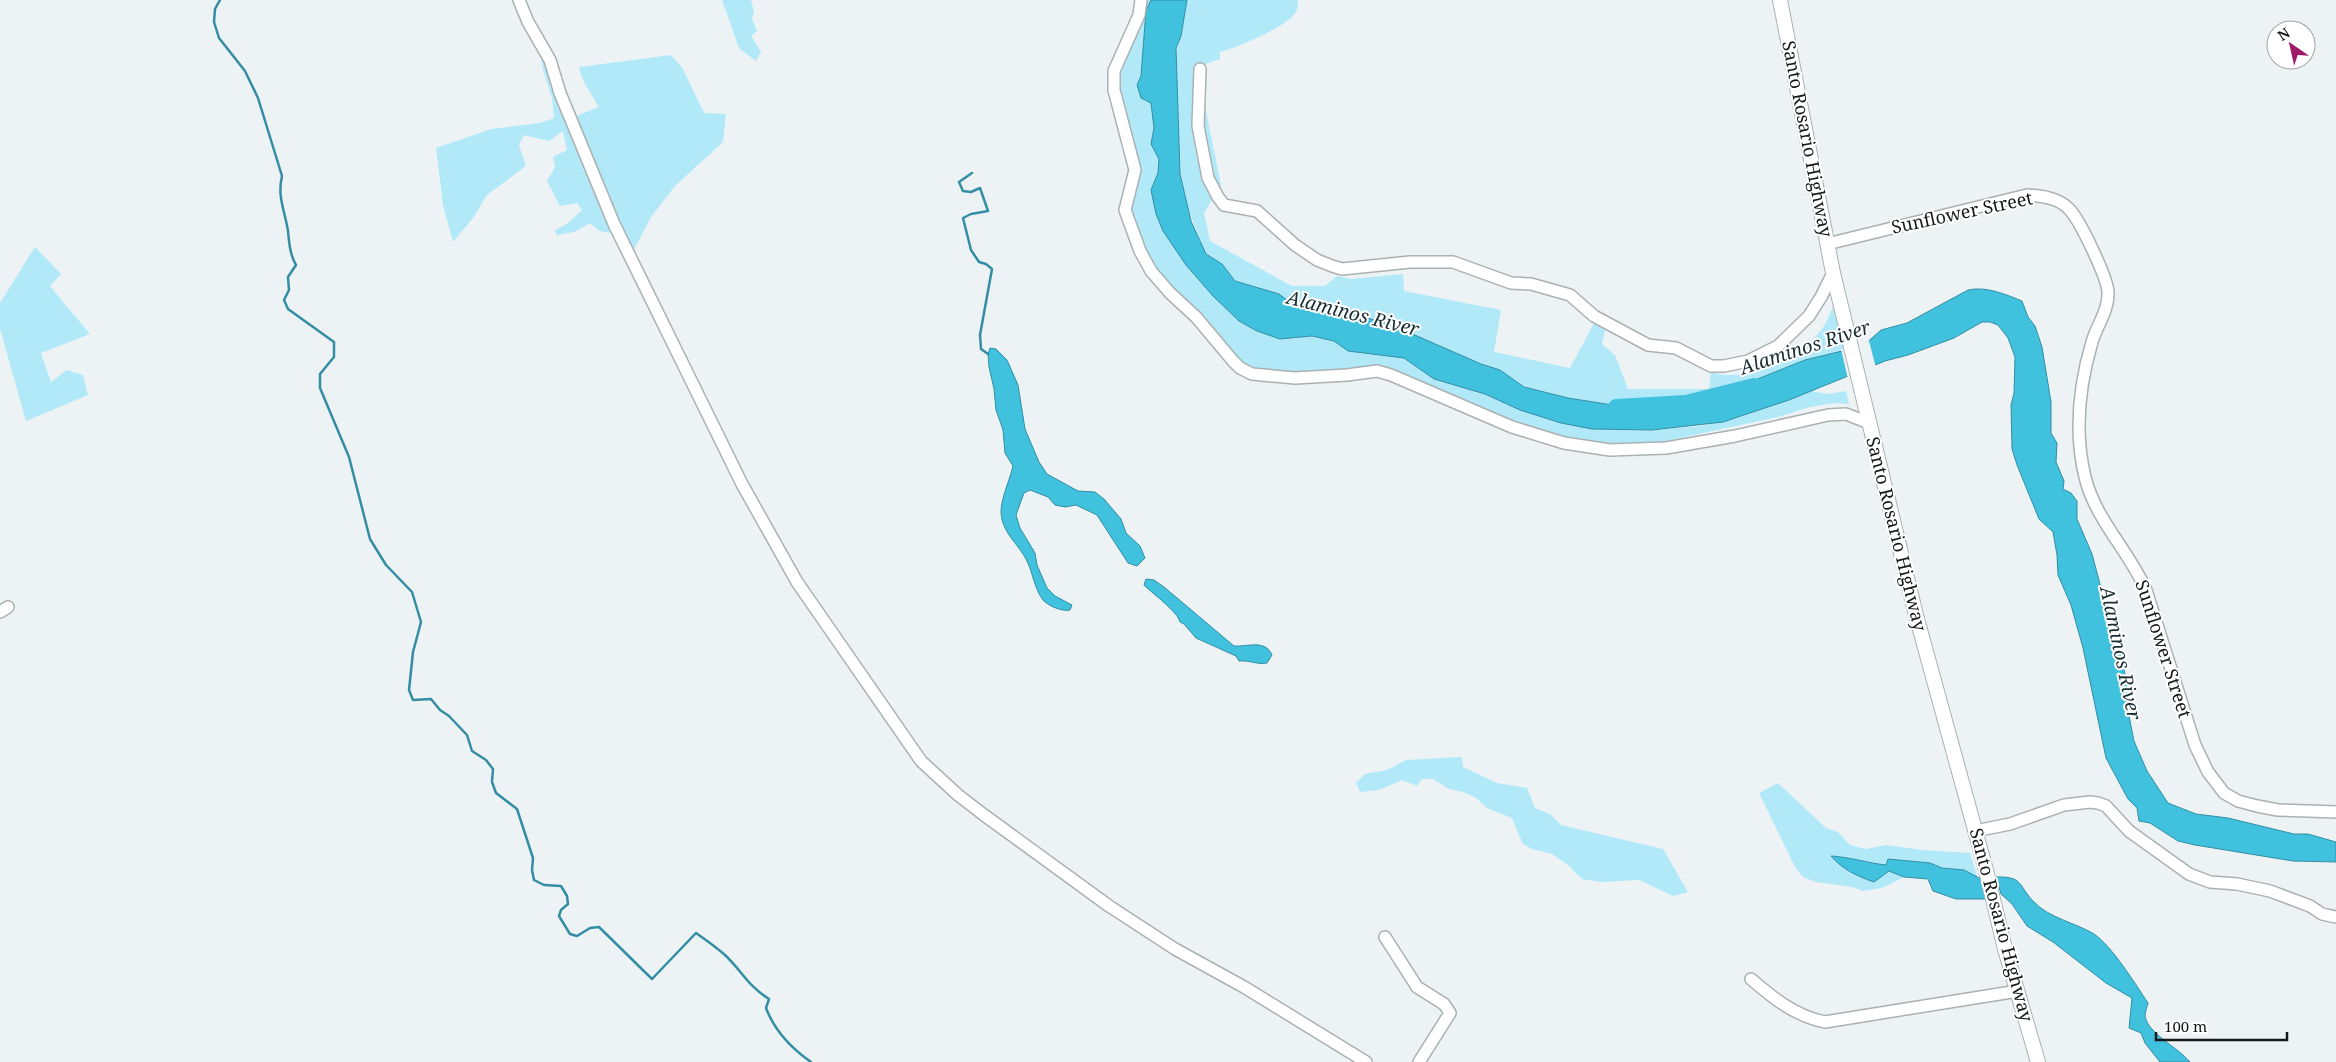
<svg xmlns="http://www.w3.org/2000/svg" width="2336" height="1062" font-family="'Noto Serif',serif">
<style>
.green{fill:#b1e9f9}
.water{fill:#40c1de;stroke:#338ea3}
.pier{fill:#edf3f5}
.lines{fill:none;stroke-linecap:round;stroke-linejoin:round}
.stream{stroke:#338ea3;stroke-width:2.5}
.river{stroke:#40c1de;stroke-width:16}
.minor-casing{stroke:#abb1b2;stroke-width:14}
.major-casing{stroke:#abb1b2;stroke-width:16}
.minor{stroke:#fff;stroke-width:11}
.major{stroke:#fff;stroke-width:14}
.labels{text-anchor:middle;stroke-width:4;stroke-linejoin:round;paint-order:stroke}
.street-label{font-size:18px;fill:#151718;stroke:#fff}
.water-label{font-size:19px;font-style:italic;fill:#182e33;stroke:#fff}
</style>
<rect width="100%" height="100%" fill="#edf3f5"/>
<path class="green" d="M722,0H751L754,12L752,19L757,31L751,36L761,52L756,61L739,48Z
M1144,0H1151L1146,10L1141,76L1137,85L1151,103L1154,128L1151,144L1159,159L1158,173L1151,190L1163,231L1186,264L1213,296L1239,321L1292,339L1312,336L1334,340L1348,351L1404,358L1434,379L1485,394L1520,410L1592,429L1652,430L1701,426L1743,416L1811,391L1828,394L1846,391L1849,404L1836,403L1810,407L1778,417L1657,443L1616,444L1563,437L1516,424L1392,373L1294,376L1242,367L1156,275L1129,213L1137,180L1117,93L1120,69L1130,51L1139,27Z
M1187,0H1298C1298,7 1297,13 1291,18C1275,31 1241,46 1220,52V59L1197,67L1221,185L1204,213L1210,241L1292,286H1325L1337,276L1351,279L1403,274L1404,291L1501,310L1494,352L1570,368L1594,323L1605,330L1602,344L1615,355L1628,389H1709L1711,372C1745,384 1800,357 1821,330C1827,323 1830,312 1835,303L1846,350L1805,360L1745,384L1730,393L1707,402L1649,407H1625L1568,398L1524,387L1500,370L1481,364L1392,325L1328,307L1291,303L1279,294L1235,281L1222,264L1206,254L1186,204L1180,174L1176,48L1181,36Z
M671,55L683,69L704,113L726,114L723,142L675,186L651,217L632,253L573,117L599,107C591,92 582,83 579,67Z
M541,56L546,58L568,128L614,234L600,231L590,223L574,232L557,235L555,230L567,224L582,210L577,203L560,206L547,181L555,167L553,157L567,150L563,131L549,141L524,135L519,145L526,166L487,195L473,218L453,242L443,205L436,148L491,129L540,123L554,118L552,98L543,70Z
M35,247L61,274L50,286L90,334L41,353L51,382L67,370L83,375L88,395L26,421L0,329V303Z
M1462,757L1463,767L1497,783L1527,788L1535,808L1550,814L1561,825L1663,849L1688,892L1673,896L1639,880L1601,882L1582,879L1568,865L1552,854L1532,849L1523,844L1512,818L1487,808L1476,798L1463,792L1449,789L1433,779H1422L1417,786L1402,780L1379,790L1360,792L1356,783L1365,774L1387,770L1406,760Z
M1778,783L1826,828L1838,832L1850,845L1866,849L1886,845L1923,850L1970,853L1978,879L1964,870L1942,868L1930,863L1888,859L1887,865C1867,863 1851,857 1831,856L1883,874L1889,871L1904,877L1882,888L1863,891L1852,887L1816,882L1803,877L1795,867L1759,793Z"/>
<path class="water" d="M1151,0H1187L1181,36L1176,48L1180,174L1191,221L1206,254L1222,264L1235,281L1279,294L1291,303L1328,307L1392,325L1481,364L1500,370L1524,387L1568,398L1625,407H1649L1707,402L1730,393L1745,384L1805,360L1863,346L1881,330L1907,323L1968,290C1986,286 2005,294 2022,301L2028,317L2035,326L2042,347L2051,402V433L2057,443L2056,462L2064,481L2063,489L2071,493L2077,501V519L2092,554L2113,633L2119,647L2127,683L2129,716L2134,741L2147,771L2168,803L2196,814L2228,818L2294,834H2308L2336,842V862L2293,861L2195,845L2178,841L2150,823L2139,821L2137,808L2128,799L2106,758L2083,648L2071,605L2058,575L2057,555L2053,532L2039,519L2017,465L2012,449L2011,405L2014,393L2015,357L2008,338L1998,325L1990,322H1982L1954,338L1908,355L1885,361L1789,400L1723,422L1652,430L1592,429L1561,423L1520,410L1485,394L1434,379L1404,358L1348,351L1334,341L1312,336L1280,339L1257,331L1239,321L1213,296L1186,265L1163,231L1156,214L1151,190L1158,173L1159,159L1151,144L1154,128L1151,103L1141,98L1137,85L1141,76L1146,10Z
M990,348L996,349L1007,360L1018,385L1025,429L1039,462L1047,474L1078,491L1095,492L1104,499L1121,519L1126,533L1140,546L1145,558L1137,566L1128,563L1097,515L1076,505L1065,507L1055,505L1048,497L1030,490L1024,493L1016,515L1020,528L1035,553L1037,565L1047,588L1055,596L1072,605L1070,610C1063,612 1048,606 1043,600C1034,588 1033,573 1027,561C1018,543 1001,532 1001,511C1001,499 1010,479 1013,466L1005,453L1003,430L996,410L994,389L989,367L988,354Z
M1146,579L1154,580L1164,587L1234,646C1248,647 1265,639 1272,655L1267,663C1257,665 1250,660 1239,661L1236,656L1196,638L1184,624L1180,622C1178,612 1153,594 1144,585Z
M1831,856C1850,857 1867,863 1886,865L1888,859L1930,863L1942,868L1964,870L1985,881L1990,899H1956L1933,891L1928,879L1904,877L1889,871L1874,882C1857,876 1843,870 1831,856Z
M1996,877C2024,876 2018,886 2034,902C2049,918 2076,923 2094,934C2112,946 2136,985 2148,1003C2147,1007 2145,1012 2145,1016C2148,1034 2178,1047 2190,1062H2160L2145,1043L2141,1033L2129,1028L2132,998L2106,983L2053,942L2027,926L2012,904L2001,894Z"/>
<path class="pier" d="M1868,337L1876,368L1848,379L1841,349L1862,344Z"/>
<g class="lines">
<path class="stream" d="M220,0L215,9L214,22L219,38L245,71L258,98L282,176C277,197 285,211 288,231C289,242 290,255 296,265L288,277L289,290L284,300L288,309L334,342V357L320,374V388L349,457L370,539L386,565L412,592L421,622L413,652L409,690L413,700L431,699L440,710L449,716L467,735L472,751L486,760L493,769L492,782L496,793L517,809L533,858L532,870L534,880L544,885L561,886L567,896L568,904L561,910L559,916L570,934L577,936L590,928L599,927L652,979L696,933C706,940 716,947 725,955C742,971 747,985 769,999L766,1008C775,1032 791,1048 811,1062
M972,173L959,182L963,191L971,192L980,188L988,211L971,214L963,218L971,250L979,262L986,264L992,269L980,335L981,349L988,354"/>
<path class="river" d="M1616,407L1686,403L1754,386"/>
<g class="minor-casing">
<path id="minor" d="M519,0L528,22L550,60L560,93L614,224L742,484L797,582L921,761L958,795L984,815L1109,906L1175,949L1244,987L1366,1062
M1141,0L1139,15L1114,71V90L1135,170L1125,210L1140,251L1151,271L1170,293L1196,317L1233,361L1240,368L1252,374L1295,378L1347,375L1377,371L1391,375L1512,427L1564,443L1610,450L1666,448L1735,436L1828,415L1846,414L1869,423
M1200,69L1198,126L1208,178L1218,197L1224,205L1257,211L1295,245L1317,260L1332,266L1342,269L1410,262H1453L1511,283L1531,284L1570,295L1594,316L1648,345L1676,348L1711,366H1724L1748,361L1778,346L1809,316L1821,297L1833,273
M1827,244L2027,195C2042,196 2059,198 2069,209C2080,220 2107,277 2108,292C2109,310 2097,325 2092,342C2079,386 2074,432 2085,477C2095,519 2129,551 2146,590L2195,745L2208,772L2224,793L2238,801L2257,806L2278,810L2336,812
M0,612L8,607
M1975,831L2010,824L2064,805L2090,802L2098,803L2106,806L2129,831L2189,874L2210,882L2237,884L2270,891L2310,906L2322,914L2336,917
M1385,937L1417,987L1444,1004L1450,1013L1419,1062
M1751,979C1773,998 1795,1016 1825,1022L2018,991"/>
</g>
<g class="major-casing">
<path id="major" d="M1780,0L1833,273L1916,615L1986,870L2005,949L2038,1062"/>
</g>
<use href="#minor" class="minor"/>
<use href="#major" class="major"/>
</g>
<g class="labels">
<g class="street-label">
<text transform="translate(1807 139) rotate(79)" y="6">Santo Rosario Highway</text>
<text transform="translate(1962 213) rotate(-12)" y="6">Sunflower Street</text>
<text transform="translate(1896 534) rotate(76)" y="6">Santo Rosario Highway</text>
<text transform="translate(2163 649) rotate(72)" y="6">Sunflower Street</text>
<text transform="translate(2001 925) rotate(75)" y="6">Santo Rosario Highway</text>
</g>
<g class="water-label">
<text transform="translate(1353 313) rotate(14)" y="7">Alaminos River</text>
<text transform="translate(1805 347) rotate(-18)" y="7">Alaminos River</text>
<text transform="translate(2121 653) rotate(78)" y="7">Alaminos River</text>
</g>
</g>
<g transform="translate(2291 45) rotate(326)"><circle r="24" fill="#ffffff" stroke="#a1a2a3"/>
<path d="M0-4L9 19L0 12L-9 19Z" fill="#9f1a69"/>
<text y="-8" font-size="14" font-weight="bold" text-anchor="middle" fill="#151718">N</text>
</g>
<path d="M2156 1032v8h131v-8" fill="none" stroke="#151718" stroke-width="2.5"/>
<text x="2164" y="1032" font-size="15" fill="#151718" stroke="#ffffff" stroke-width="4" paint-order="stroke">100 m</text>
</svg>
